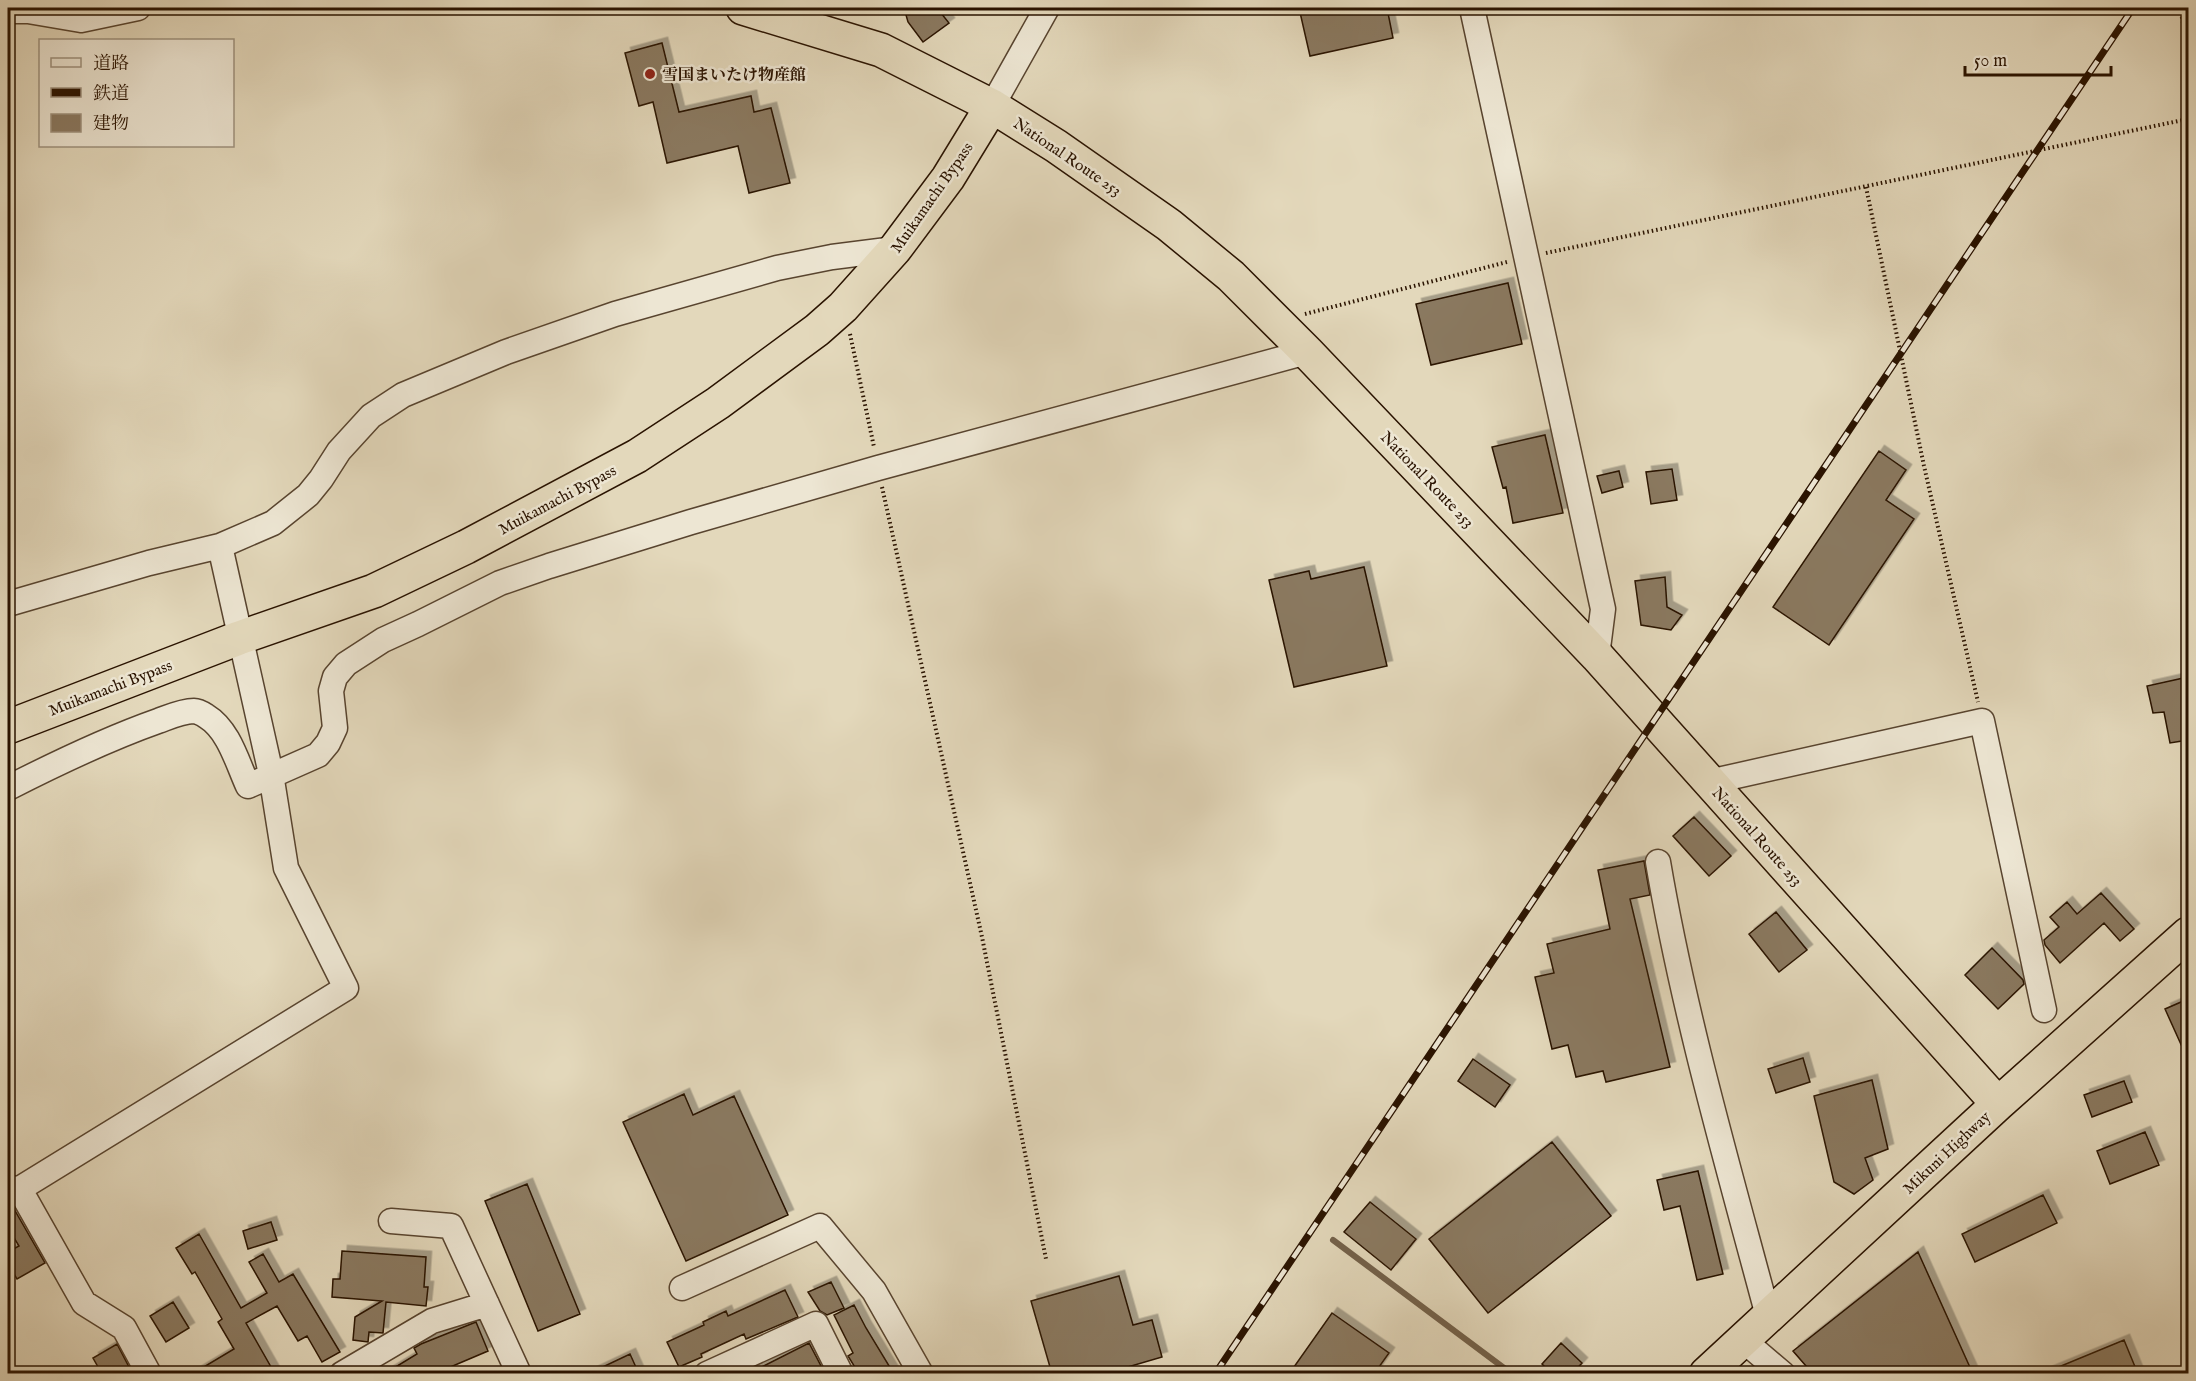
<svg xmlns="http://www.w3.org/2000/svg" width="2196" height="1381" font-family="'IM FELL English','Noto Serif JP',serif">
<style>
.lines{fill:none;stroke-linecap:round;stroke-linejoin:round}
.stream{stroke:#73614a;stroke-width:6}
.building{fill:#8a7961;stroke:#2a1300;stroke-width:1.5;filter:url(#shadow)}
.minor-casing{stroke:#58442f;stroke-width:27}
.highway-casing{stroke:#2a1300;stroke-width:36}
.path{stroke:#2a1300;stroke-width:4;stroke-dasharray:1.5 3;stroke-linecap:butt}
.minor{stroke:#ede6d3;stroke-width:24}
.highway{stroke:#e3d8bb;stroke-width:33}
.rail-casing{stroke:#2a1300;stroke-width:7}
.rail{stroke:#ede6d3;stroke-width:4.5;stroke-dasharray:14;stroke-linecap:butt}
.poi-dot{fill:#8f2418;stroke:#ede6d3;stroke-width:2}
.labels{text-anchor:middle;stroke-width:5;stroke-linejoin:round;paint-order:stroke}
.poi-label{font-size:16px;font-weight:bold;fill:#2a1300;stroke:#ede6d3;text-anchor:start}
.street-label{font-size:16px;fill:#2a1300;stroke:#ede6d3}
</style>
<defs>
<filter id="shadow"><feDropShadow dx="5.5" dy="-5.5" stdDeviation="0" flood-color="#0004"/></filter>
</defs>
<rect width="100%" height="100%" fill="#e3d8bb"/>
<filter id="stains"><feTurbulence type="fractalNoise" baseFrequency=".00333" numOctaves="4"/><feColorMatrix values="0 0 0 0 .2 0 0 0 0 .09 0 0 0 0 .02 0 0 0 .5 -.17"/></filter>
<radialGradient id="worn" r=".72"><stop offset=".6" stop-color="#630" stop-opacity="0"/><stop offset="1" stop-color="#630" stop-opacity=".3"/></radialGradient>
<g class="lines">
<path class="stream" d="M1333,1240L1512,1374"/>
</g>
<path class="building" d="M904,8H937L949,23L923,42L908,22Z
M1299,8H1387L1393,38L1310,56Z
M662,43L679,112L751,96L754,112L771,108L790,183L749,193L738,146L667,163L653,102L639,106L625,53Z
M1508,283L1522,344L1431,365L1416,304Z
M1545,435L1563,513L1513,523L1506,487L1503,488L1492,447Z
M1879,451L1906,470L1886,500L1914,519L1829,645L1773,607Z
M1672,469L1677,500L1651,504L1646,472Z
M1619,471L1623,487L1602,493L1597,476Z
M1364,567L1387,666L1294,687L1269,580L1309,571L1311,579Z
M1665,577L1667,607L1682,615L1671,630L1641,625L1635,581Z
M2188,677V740L2170,743L2164,712L2153,713L2147,686Z
M1694,817L1731,856L1709,876L1673,836Z
M1644,861L1650,895L1630,899L1670,1067L1606,1082L1603,1071L1576,1077L1568,1045L1552,1049L1535,977L1554,973L1547,944L1610,929L1598,870Z
M2101,893L2134,929L2120,941L2104,923L2060,963L2045,945L2044,940L2059,927L2050,917L2067,902L2077,914Z
M1776,912L1807,950L1779,972L1749,934Z
M1992,948L2023,980L2024,984L1998,1009L1965,975Z
M2188,999V1060L2165,1009Z
M1803,1058L1810,1082L1776,1093L1768,1069Z
M1473,1059L1510,1085L1495,1107L1458,1081Z
M1872,1080L1888,1149L1865,1158L1873,1180L1854,1194L1834,1182L1814,1096Z
M2124,1081L2132,1102L2092,1117L2084,1095Z
M684,1094L693,1115L734,1096L788,1215L686,1261L623,1122Z
M2145,1132L2159,1165L2110,1184L2097,1151Z
M1552,1142L1611,1216L1488,1313L1429,1239Z
M1698,1171L1723,1274L1697,1280L1680,1206L1664,1210L1657,1180Z
M527,1184L580,1314L538,1331L485,1201Z
M2043,1195L2057,1223L1975,1262L1962,1234Z
M1370,1202L1416,1239L1391,1270L1344,1232Z
M14,1209L45,1263L17,1279L8,1263V1252L19,1246L8,1228V1210Z
M271,1222L277,1240L248,1249L243,1231Z
M199,1234L241,1308L267,1293L249,1262L263,1254L279,1282L293,1274L340,1352L322,1362L307,1336L298,1341L277,1306L246,1323L275,1374H192L234,1349L218,1322L222,1319L195,1272L192,1274L176,1248Z
M342,1251L426,1257L424,1287H428L426,1306L386,1302L383,1333L369,1332L368,1342L353,1340L355,1317L382,1301L332,1297L333,1279H340Z
M1918,1252L1973,1374H1813L1793,1351Z
M1119,1276L1133,1325L1152,1320L1162,1357L1104,1374H1052L1031,1301Z
M831,1282L844,1308L827,1315L820,1311L808,1292Z
M785,1290L798,1317L746,1339L744,1334L701,1354L702,1357L679,1367L667,1342L704,1325L703,1322L726,1311L728,1316Z
M173,1302L189,1328L166,1342L150,1316Z
M854,1305L866,1328L894,1374H859L848,1356L853,1353L834,1315Z
M1332,1313L1389,1353L1374,1374H1289Z
M476,1322L488,1351L434,1374H384L417,1354L414,1348L421,1344Z
M2124,1340L2138,1374H2044V1373Z
M809,1343L821,1366L805,1374H748Z
M1561,1343L1582,1363L1572,1374H1552L1542,1364Z
M117,1344L130,1369L122,1374H102L93,1358Z
M630,1354L639,1374H588Z"/>
<g class="lines">
<g class="minor-casing">
<path id="minor" d="M1472,8L1603,609L1597,656
M8,11H28L81,20L138,8
M992,106L1047,8
M8,604L149,563L220,546L273,523L308,495L321,479L339,451L371,416L403,395L506,352L615,314L777,268L832,257L895,249
M1709,782L1982,721L2044,1010
M8,788C57,763 107,739 158,721C169,717 182,711 194,711C197,711 203,714 206,716C229,730 237,762 248,786L318,755L328,743L335,728L331,691L335,677L346,664L383,640L418,624L500,583L549,566L691,522L878,468L1307,352
M1658,862C1684,1015 1728,1166 1768,1316
M19,1188L84,1303L124,1328L149,1374
M8,1196L346,988L286,868L271,774L220,546
M391,1221L451,1226L519,1374
M682,1288L820,1226L874,1291L921,1374
M1743,1340L1783,1374
M342,1374L432,1321L487,1304
M707,1374L816,1324L841,1374"/>
</g>
<g class="highway-casing">
<path id="highway" d="M743,8L881,50L992,106L1056,146L1169,225L1231,276L1307,352L1597,656L1998,1104
M8,727L239,638L374,591L466,547L637,456L718,403L817,330L843,307L895,249L948,178L992,106
M1706,1374L1998,1104L2188,934"/>
</g>
<path class="path" d="M2180,8L2188,48
M1866,187L1924,466L1978,702
M1546,253L2188,119
M1305,314L1507,262
M850,334L874,447
M882,487L982,937L1046,1259"/>
<use href="#minor" class="minor"/>
<use href="#highway" class="highway"/>
<g class="rail-casing">
<path id="rail" d="M1215,1374L2133,8"/>
</g>
<use href="#rail" class="rail"/>
</g>
<circle class="poi-dot" cx="650" cy="74" r="6"/>
<g class="labels">
<g class="poi-label">
<text x="662" y="80">雪国まいたけ物産館</text>
</g>
<g class="street-label">
<text transform="translate(1068 156) rotate(34)" y="6">National Route 253</text>
<text transform="translate(931 197) rotate(-55)" y="6">Muikamachi Bypass</text>
<text transform="translate(1428 479) rotate(46)" y="6">National Route 253</text>
<text transform="translate(557 499) rotate(-28)" y="6">Muikamachi Bypass</text>
<text transform="translate(110 687) rotate(-21)" y="6">Muikamachi Bypass</text>
<text transform="translate(1758 836) rotate(48)" y="6">National Route 253</text>
<text transform="translate(1946 1152) rotate(-43)" y="6">Mikuni Highway</text>
</g>
</g>
<rect width="2196" height="1381" fill="none" stroke="#e3d8bb" stroke-width="30"/>
<rect x="9" y="9" width="2178" height="1363" fill="none" stroke="#2a1300" stroke-width="3"/>
<rect x="15" y="15" width="2166" height="1351" fill="none" stroke="#2a1300" stroke-width="1.5"/>
<rect x="39" y="39" width="195" height="108" fill="#ede6d3" stroke="#9f927f" stroke-width="1.5"/>
<rect x="51" y="58" width="30" height="9" fill="#ede6d3" stroke="#9f927f" stroke-width="1.5"/>
<text x="93" y="69" font-size="18" fill="#2a1300">道路</text>
<rect x="51" y="88" width="30" height="9" fill="#2a1300" stroke="#9f927f" stroke-width="1.5"/>
<text x="93" y="99" font-size="18" fill="#2a1300">鉄道</text>
<rect x="51" y="114" width="30" height="18" fill="#8a7961" stroke="#9f927f" stroke-width="1.5"/>
<text x="93" y="129" font-size="18" fill="#2a1300">建物</text>
<path d="M1965 66v9h146v-9" fill="none" stroke="#2a1300" stroke-width="3"/>
<text x="1974" y="66" font-size="18" fill="#2a1300" stroke="#ede6d3" stroke-width="4.5" paint-order="stroke">50 m</text>
<rect width="100%" height="100%" filter="url(#stains)"/>
<rect width="100%" height="100%" fill="url(#worn)"/>
</svg>
